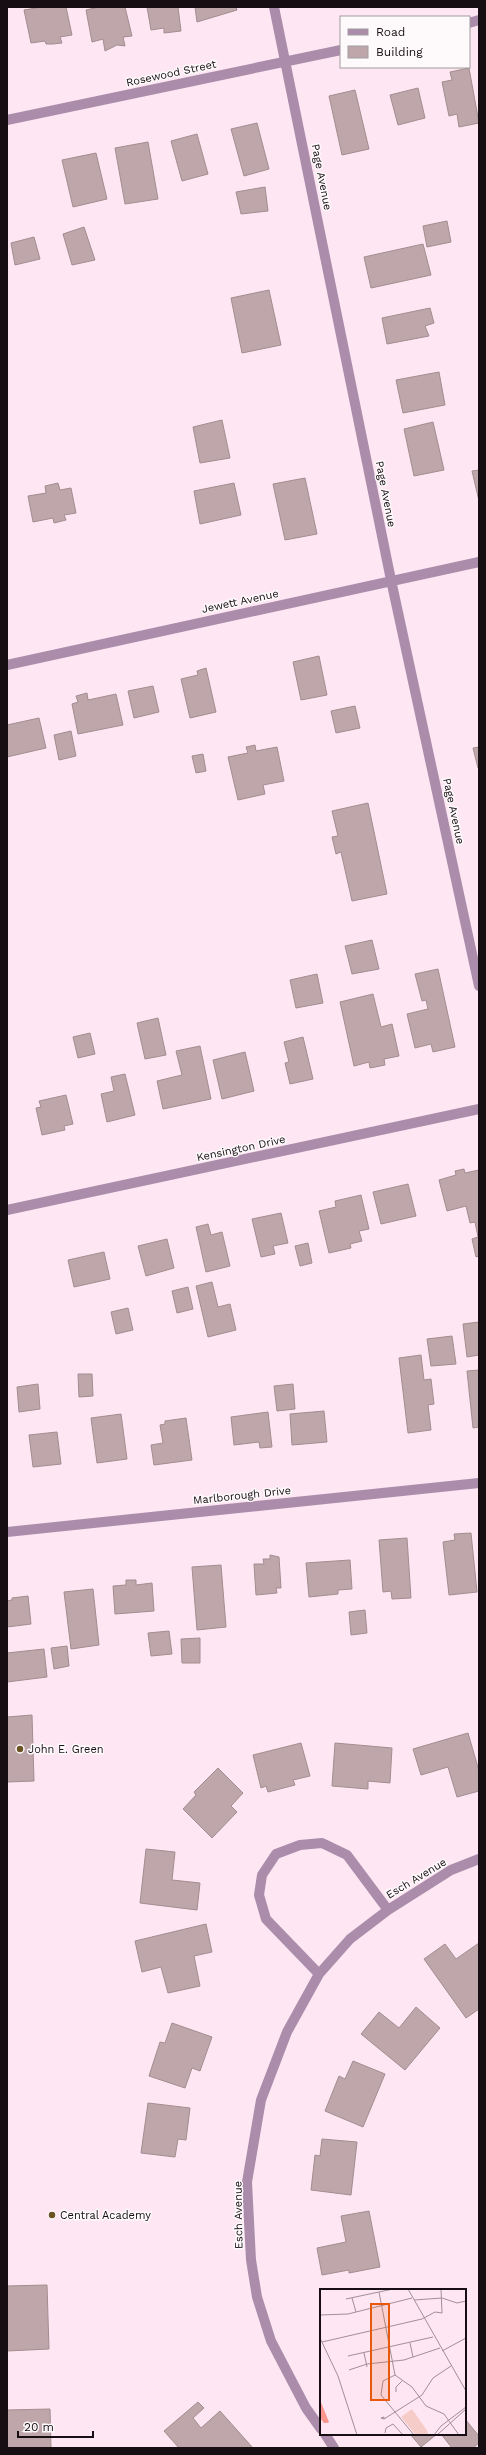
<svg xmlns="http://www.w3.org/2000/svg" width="486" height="2455" font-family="'Work Sans',sans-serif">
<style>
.building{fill:#bfa6ab;stroke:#a48c90}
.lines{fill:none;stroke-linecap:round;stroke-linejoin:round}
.street{stroke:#ab8dab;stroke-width:10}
.poi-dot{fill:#6b5424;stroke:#fefafc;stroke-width:1.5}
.labels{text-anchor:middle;stroke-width:3;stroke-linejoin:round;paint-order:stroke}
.street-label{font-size:11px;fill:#160e12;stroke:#fefafc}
.poi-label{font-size:11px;fill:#160e12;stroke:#fefafc;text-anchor:start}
.inset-road{fill:none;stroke:#a19098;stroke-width:1}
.view{fill:#e8590c;fill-opacity:0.15;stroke:#e8590c;stroke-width:2}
.inset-edge{fill:none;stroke:#160e12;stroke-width:2}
</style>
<rect width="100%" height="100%" fill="#fee6f2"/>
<path class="building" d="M42,7H66L72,35L60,37L62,43L53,44H46L45,41L31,43L24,10Z
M99,7H125L132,36L123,37L125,46L117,45L105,51L103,39L92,42L86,10Z
M147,7H178L181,31L164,33V28L151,30Z
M195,7H236L237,10L197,22Z
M469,68L479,123L459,127L457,114L449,116L442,82L452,80L450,72Z
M418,88L425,118L398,125L390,95Z
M355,90L369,149L342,155L329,96Z
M257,123L269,169L244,176L231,129Z
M197,134L208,174L182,181L171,141Z
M148,142L158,199L125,204L115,148Z
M96,153L107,199L73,207L62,160Z
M265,187L268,211L241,214L236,192Z
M447,221L451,242L427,247L423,226Z
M84,227L95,260L72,265L63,234Z
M34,237L40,259L15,265L11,243Z
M423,244L431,275L371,288L364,257Z
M269,290L281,345L242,353L231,298Z
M430,308L434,323L425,326L429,336L387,344L382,318Z
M439,372L445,405L403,413L396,380Z
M222,420L230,458L200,463L193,427Z
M433,422L444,470L414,476L404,429Z
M479,470V501L472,471Z
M305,478L317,534L285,540L273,484Z
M58,483L60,490L71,488L76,513L64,515L66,520L54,523L53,518L33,522L28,496L46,493L45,486Z
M234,483L241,515L200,524L194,491Z
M319,656L327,695L301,700L293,662Z
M206,668L216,712L190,718L181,679L198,675L197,671Z
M153,686L159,712L134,718L128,691Z
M87,693L88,700L116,694L123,725L78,734L72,704L78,702L76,696Z
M355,706L360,728L336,733L331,711Z
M39,718L46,748L7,757V725Z
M71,731L76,756L59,760L54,735Z
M255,745L256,751L277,747L284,781L263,785L265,794L238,800L228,757L248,753L246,747Z
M479,747V768H478L473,748Z
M203,754L206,771L196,773L192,756Z
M368,803L387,894L352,901L341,852L336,854L332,837L338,836L332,811Z
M372,940L379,969L352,974L345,946Z
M438,969L455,1047L433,1052L431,1044L415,1048L407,1014L428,1009L426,1000L422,1001L415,974Z
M317,974L323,1003L296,1008L290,980Z
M373,994L381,1027L392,1024L399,1056L384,1059L385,1065L370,1068L369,1062L354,1066L340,1002Z
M158,1018L166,1055L145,1059L137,1023Z
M90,1033L95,1054L78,1058L73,1037Z
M303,1037L313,1079L290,1084L285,1063L289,1062L284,1042Z
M200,1046L211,1099L163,1109L157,1081L182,1075L176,1051Z
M245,1052L254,1091L222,1099L213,1060Z
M125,1074L135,1115L107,1122L101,1094L114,1091L111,1077Z
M66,1095L73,1124L64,1126L65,1130L42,1135L36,1108L41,1107L39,1101Z
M464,1169L465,1173L479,1170V1256L476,1257L472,1239L478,1237L475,1222L470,1223L466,1206L447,1211L439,1180L456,1175L455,1171Z
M408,1184L416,1216L381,1224L373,1192Z
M361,1195L369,1229L359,1231L362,1241L350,1244L351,1248L329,1253L319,1211L336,1207L335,1201Z
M281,1213L288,1243L273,1246L275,1254L261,1257L252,1219Z
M208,1224L211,1235L222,1232L230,1266L206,1272L196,1227Z
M167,1239L174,1268L146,1276L138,1246Z
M308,1243L312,1263L300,1266L295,1246Z
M104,1252L110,1279L74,1287L68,1260Z
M212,1282L218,1307L230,1304L236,1330L208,1337L196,1286Z
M188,1287L193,1309L177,1313L172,1291Z
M128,1308L133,1330L116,1334L111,1312Z
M479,1322V1355L467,1357L463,1324Z
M452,1336L456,1364L431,1366L427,1339Z
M421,1355L424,1380L431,1379L434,1404L428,1405L431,1430L408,1433L399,1358Z
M479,1370V1427L473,1428L467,1371Z
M78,1374H92L93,1396L79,1397Z
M38,1384L40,1409L19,1412L17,1387Z
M293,1384L295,1409L277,1411L274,1386Z
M324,1411L327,1442L292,1445L290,1414Z
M268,1412L272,1447L260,1448L259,1442L234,1445L231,1417Z
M121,1414L127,1459L97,1463L91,1418Z
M186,1418L192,1460L154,1465L151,1445L163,1443L160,1425L165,1424V1421Z
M57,1432L61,1464L33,1467L29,1435Z
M471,1533L477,1592L449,1595L443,1542L455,1540L454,1534Z
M407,1538L411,1598L392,1599L391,1591L383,1592L379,1540Z
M270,1555L279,1557L281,1588H276L277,1593L256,1595L254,1564H264L263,1559H270Z
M350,1560L352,1589L338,1590V1594L309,1597L306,1563Z
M221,1565L226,1627L197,1630L192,1567Z
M126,1580H136V1585L152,1583L154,1611L115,1614L113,1586L126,1585Z
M93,1589L99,1645L71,1649L64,1592Z
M28,1596L31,1624L7,1627V1601L12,1600V1598Z
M365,1610L367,1633L351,1635L349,1612Z
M169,1631L172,1654L151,1656L148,1633Z
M200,1638V1663H182L181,1639Z
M67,1646L69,1666L54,1669L51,1648Z
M44,1649L47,1677L7,1682V1653Z
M32,1715L34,1781L7,1782V1717Z
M468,1733L479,1771V1791L457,1797L448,1767L421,1775L413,1749Z
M301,1743L310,1776L293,1780L295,1785L268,1792L266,1786L261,1788L253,1755Z
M335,1743L392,1748L390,1783L368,1781V1789L332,1786Z
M218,1768L243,1793L231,1806L237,1812L212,1838L183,1809L196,1795L194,1792Z
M146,1849L175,1852L172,1880L200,1883L197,1910L140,1903Z
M206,1924L212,1952L194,1956L200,1986L168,1993L161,1967L142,1972L135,1941Z
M479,1943V2009L466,2018L424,1959L445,1944L456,1959Z
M416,2007L440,2028L405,2070L361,2034L379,2012L399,2028Z
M172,2023L212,2037L200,2071L192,2068L185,2088L149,2076L160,2042L165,2043Z
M353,2061L385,2074L363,2127L325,2111L339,2076L345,2079Z
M148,2103L190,2108L186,2140L178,2139L175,2157L141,2153Z
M322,2139L357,2142L351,2195L311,2190L315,2155L320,2156Z
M369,2211L380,2267L349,2273V2270L322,2275L317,2248L346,2242L341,2216Z
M47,2285L49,2349L7,2351V2286Z
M198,2402L204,2408L193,2418L201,2428L220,2411L253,2448H179L164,2431Z
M50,2409L51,2448H7V2410Z
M465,2419L479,2436V2443L473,2448H452L441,2434H465Z
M410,2434H437L421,2447Z"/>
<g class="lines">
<path class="street" d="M274,7L391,580L479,986
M469,23L479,20
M7,120L341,50
M7,665L479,562
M7,1210L479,1109
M7,1532L479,1483
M319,1974L266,1919L259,1895L262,1875L276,1854L300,1845L322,1843L347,1855L388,1910
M321,2429L306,2408L271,2341L257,2297L251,2260L247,2182L261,2100L287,2032L319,1974L350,1939L388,1910L451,1870L479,1859
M325,2434L334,2448"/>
</g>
<g class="poi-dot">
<circle cx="20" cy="1749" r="4"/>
<circle cx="52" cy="2215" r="4"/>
</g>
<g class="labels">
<g class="street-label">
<text transform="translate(171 73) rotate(-12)" y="4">Rosewood Street</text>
<text transform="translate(322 177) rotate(79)" y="4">Page Avenue</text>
<text transform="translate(386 494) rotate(79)" y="4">Page Avenue</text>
<text transform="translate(240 601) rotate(-12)" y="4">Jewett Avenue</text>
<text transform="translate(454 811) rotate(78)" y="4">Page Avenue</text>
<text transform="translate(241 1148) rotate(-12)" y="4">Kensington Drive</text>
<text transform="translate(242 1495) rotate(-6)" y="4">Marlborough Drive</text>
<text transform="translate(416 1878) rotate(-31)" y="4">Esch Avenue</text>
<text transform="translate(238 2215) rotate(-91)" y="4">Esch Avenue</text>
</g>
<g class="poi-label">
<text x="28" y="1753">John E. Green</text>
<text x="60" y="2219">Central Academy</text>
</g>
</g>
<g transform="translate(320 2289)">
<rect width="146" height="146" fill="#fee6f2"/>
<path d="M92,120L108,143L107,146H96L81,128Z" fill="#f6ccc8"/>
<path d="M0,111L9,133L7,134H4L0,129Z" fill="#fc968e"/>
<path class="inset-road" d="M88,0L146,102M59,3L75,86L92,98L106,117L124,125L139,146M32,9L36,23M26,10L73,0M94,11L122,9L137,14L146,12M0,26L28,25L92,9M0,49L18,87L37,146M2,53L102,30L115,23L122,24L121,0M90,54L93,68M122,62L146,49M44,64L47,78M28,67L113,48M29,81L47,75L84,71L120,59M75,86L63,92L61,106L94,146M76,103V98L82,92M64,130L61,129L64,128V130L102,106L113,89L131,77M65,144L66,139L73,135L83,146M114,146L121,137L146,118M117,146L146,120"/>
<path class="view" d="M51,15H69V111H51Z"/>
<rect width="146" height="146" class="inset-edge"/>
</g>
<rect width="486" height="2455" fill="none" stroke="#160e12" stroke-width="16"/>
<rect x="340" y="16" width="130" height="52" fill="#fefafc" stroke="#a19c9e"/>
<rect x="348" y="29" width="20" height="6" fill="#ab8dab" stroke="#a19c9e"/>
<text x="376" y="36" font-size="12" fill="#160e12">Road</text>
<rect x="348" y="46" width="20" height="12" fill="#bfa6ab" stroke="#a19c9e"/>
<text x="376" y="56" font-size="12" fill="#160e12">Building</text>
<path d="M18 2431v6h75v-6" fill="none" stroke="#160e12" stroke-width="2"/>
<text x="24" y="2431" font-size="12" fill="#160e12" stroke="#fefafc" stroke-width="3" paint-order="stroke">20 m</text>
</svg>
